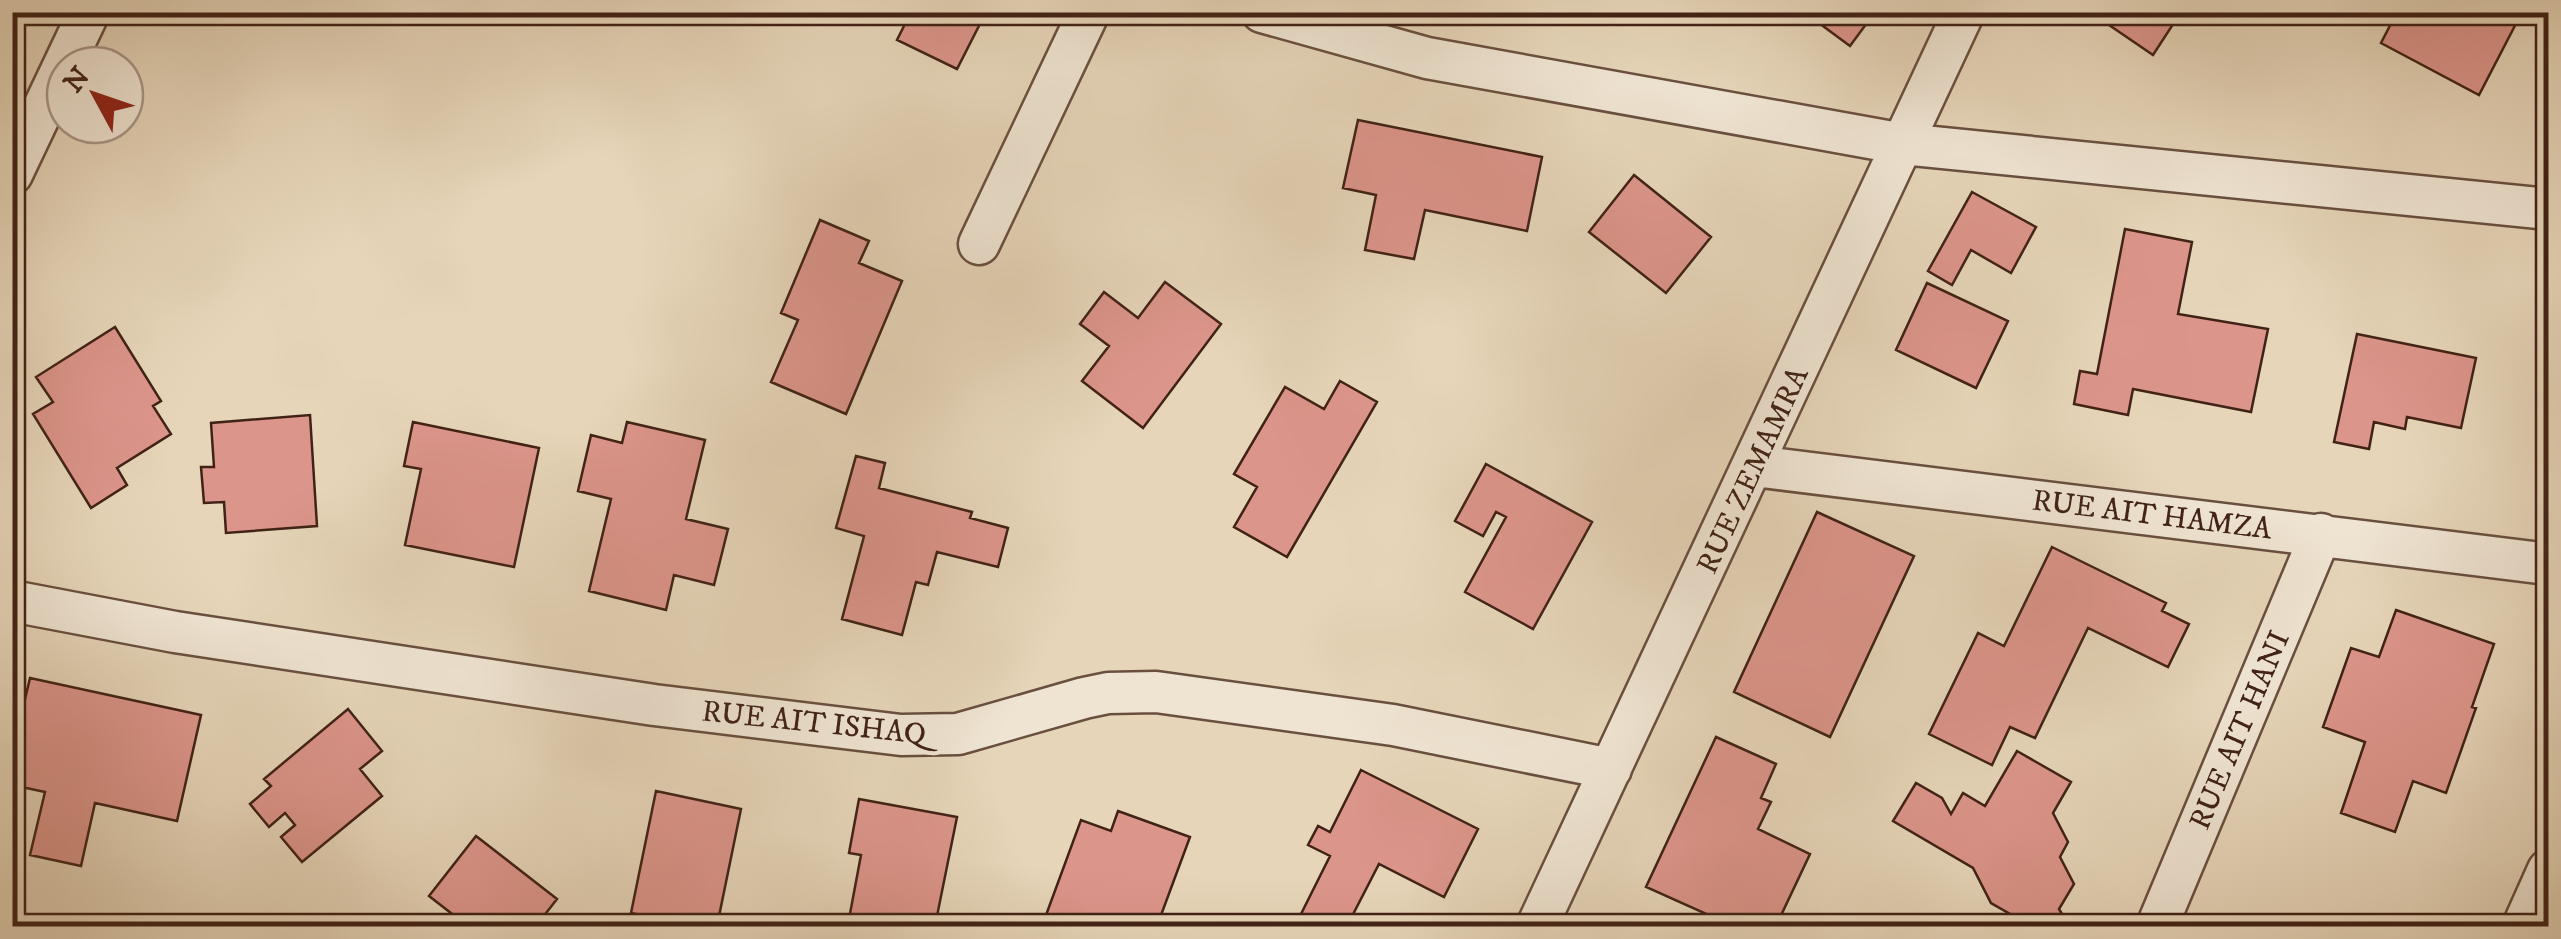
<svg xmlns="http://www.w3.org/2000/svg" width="2561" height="939" font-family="'IM FELL DW Pica',serif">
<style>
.building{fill:#dc958b;stroke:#412216;stroke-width:2.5}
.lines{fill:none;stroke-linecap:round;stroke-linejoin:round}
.minor-casing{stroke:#6a4f3f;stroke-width:45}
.minor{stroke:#efe4d2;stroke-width:40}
.labels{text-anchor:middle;stroke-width:8;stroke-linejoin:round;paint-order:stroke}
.street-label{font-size:30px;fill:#412216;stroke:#efe4d2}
</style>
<rect width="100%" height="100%" fill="#e6d5b9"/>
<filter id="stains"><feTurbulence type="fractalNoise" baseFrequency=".002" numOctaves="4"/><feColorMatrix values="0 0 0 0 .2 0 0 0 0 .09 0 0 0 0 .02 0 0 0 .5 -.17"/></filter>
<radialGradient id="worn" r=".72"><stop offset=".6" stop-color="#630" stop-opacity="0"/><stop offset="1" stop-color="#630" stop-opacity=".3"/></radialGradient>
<path class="building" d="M911,12H986L957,69L897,40Z
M1804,12H1875L1850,46Z
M2090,12H2181L2153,55Z
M2397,12H2522L2479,95L2381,43Z
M1358,120L1542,157L1527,231L1425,210L1414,259L1365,250L1376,195L1343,188Z
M1634,175L1711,237L1666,293L1589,232Z
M1972,192L2036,227L2011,273L1971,250L1952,285L1928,271Z
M820,220L869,241L859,263L902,281L846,414L771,382L798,320L781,313Z
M2125,229L2192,242L2178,314L2268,329L2251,412L2133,389L2128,415L2074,404L2080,371L2097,374Z
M1165,282L1221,324L1143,428L1082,381L1109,346L1080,324L1104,292L1138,318Z
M1927,283L2008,321L1976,388L1896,350Z
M115,327L161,401L153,406L171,434L117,468L127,485L91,508L33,414L53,402L36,377Z
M2357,334L2476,358L2461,428L2407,417L2405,429L2374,422L2369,449L2334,442Z
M1340,381L1377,402L1287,557L1234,527L1257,487L1234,474L1285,387L1324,409Z
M310,415L317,526L226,533L224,502L204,503L201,467H214L211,423Z
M413,422L539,448L514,567L405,545L421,469L404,466Z
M627,422L705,440L686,519L728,529L714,585L674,575L666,610L589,591L611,499L578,491L591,435L622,443Z
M856,456L885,463L879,488L972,512L970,518L1008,528L998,567L937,552L928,585L916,582L902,635L842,619L864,536L836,528Z
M1486,464L1592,522L1533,629L1465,592L1506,517L1496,512L1483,536L1455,521Z
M1817,512L1914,556L1830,737L1734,692Z
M2052,547L2166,603L2162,611L2189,624L2168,667L2088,628L2035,738L2010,727L1992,765L1929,734L1978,633L2004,646Z
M2396,610L2494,644L2472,707L2476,708L2446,793L2413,781L2395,832L2341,813L2365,742L2323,727L2351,648L2379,657Z
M30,678L201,715L177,821L95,803L81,866L30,855L45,792L12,785V754Z
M348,709L382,751L360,769L382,796L302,862L281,837L295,825L285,813L269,827L250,804L271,786L264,779Z
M1716,737L1776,764L1761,798L1771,802L1758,829L1810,854L1776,926H1733L1646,887Z
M2017,751L2071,782L2053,813L2068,842L2060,857L2074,884L2059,909L2069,926H2012L2017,918L1991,903L1973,868L1893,821L1916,783L1942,798L1951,814L1963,793L1985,806Z
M1361,770L1478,829L1444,897L1379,864L1347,926H1295L1330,856L1308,845L1318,826L1330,832Z
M656,791L741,809L717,926H697L631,913Z
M859,799L957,817L935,926H878V924L849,919L861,855L849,853Z
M1118,811L1190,837L1157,926H1042L1081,820L1111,831Z
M476,836L557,899L536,926H448L456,917L429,896Z"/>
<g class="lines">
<g class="minor-casing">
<path id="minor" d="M1262,12L1427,58L1903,144L2548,209
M12,174L89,12
M979,244L1089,12
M1754,466L2548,564
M12,601L175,632L654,705L901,735L958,734L1084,698L1108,693L1156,692L1393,725L1611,769
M1537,926L1964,12
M2157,926L2321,534
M2523,926L2548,870"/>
</g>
<use href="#minor" class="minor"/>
</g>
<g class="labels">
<g class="street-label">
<text transform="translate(1752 470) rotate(-65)" y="10">RUE ZEMAMRA</text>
<text transform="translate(2152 514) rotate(7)" y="10">RUE AIT HAMZA</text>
<text transform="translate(814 722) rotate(6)" y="10">RUE AIT ISHAQ</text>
<text transform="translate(2239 730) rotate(-67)" y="10">RUE AIT HANI</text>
</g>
</g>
<rect width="2561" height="939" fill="none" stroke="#e6d5b9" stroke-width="50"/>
<rect x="15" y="15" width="2531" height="909" fill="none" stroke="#412216" stroke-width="5"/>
<rect x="25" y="25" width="2511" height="889" fill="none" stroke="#412216" stroke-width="2.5"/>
<g transform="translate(95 95) rotate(310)"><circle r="48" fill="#efe4d2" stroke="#a99687" stroke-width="2.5"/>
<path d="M0-8L18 38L0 25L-18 38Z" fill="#8f2418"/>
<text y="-15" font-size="28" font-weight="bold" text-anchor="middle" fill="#412216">N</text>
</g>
<rect width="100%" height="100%" filter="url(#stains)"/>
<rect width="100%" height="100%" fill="url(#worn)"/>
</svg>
